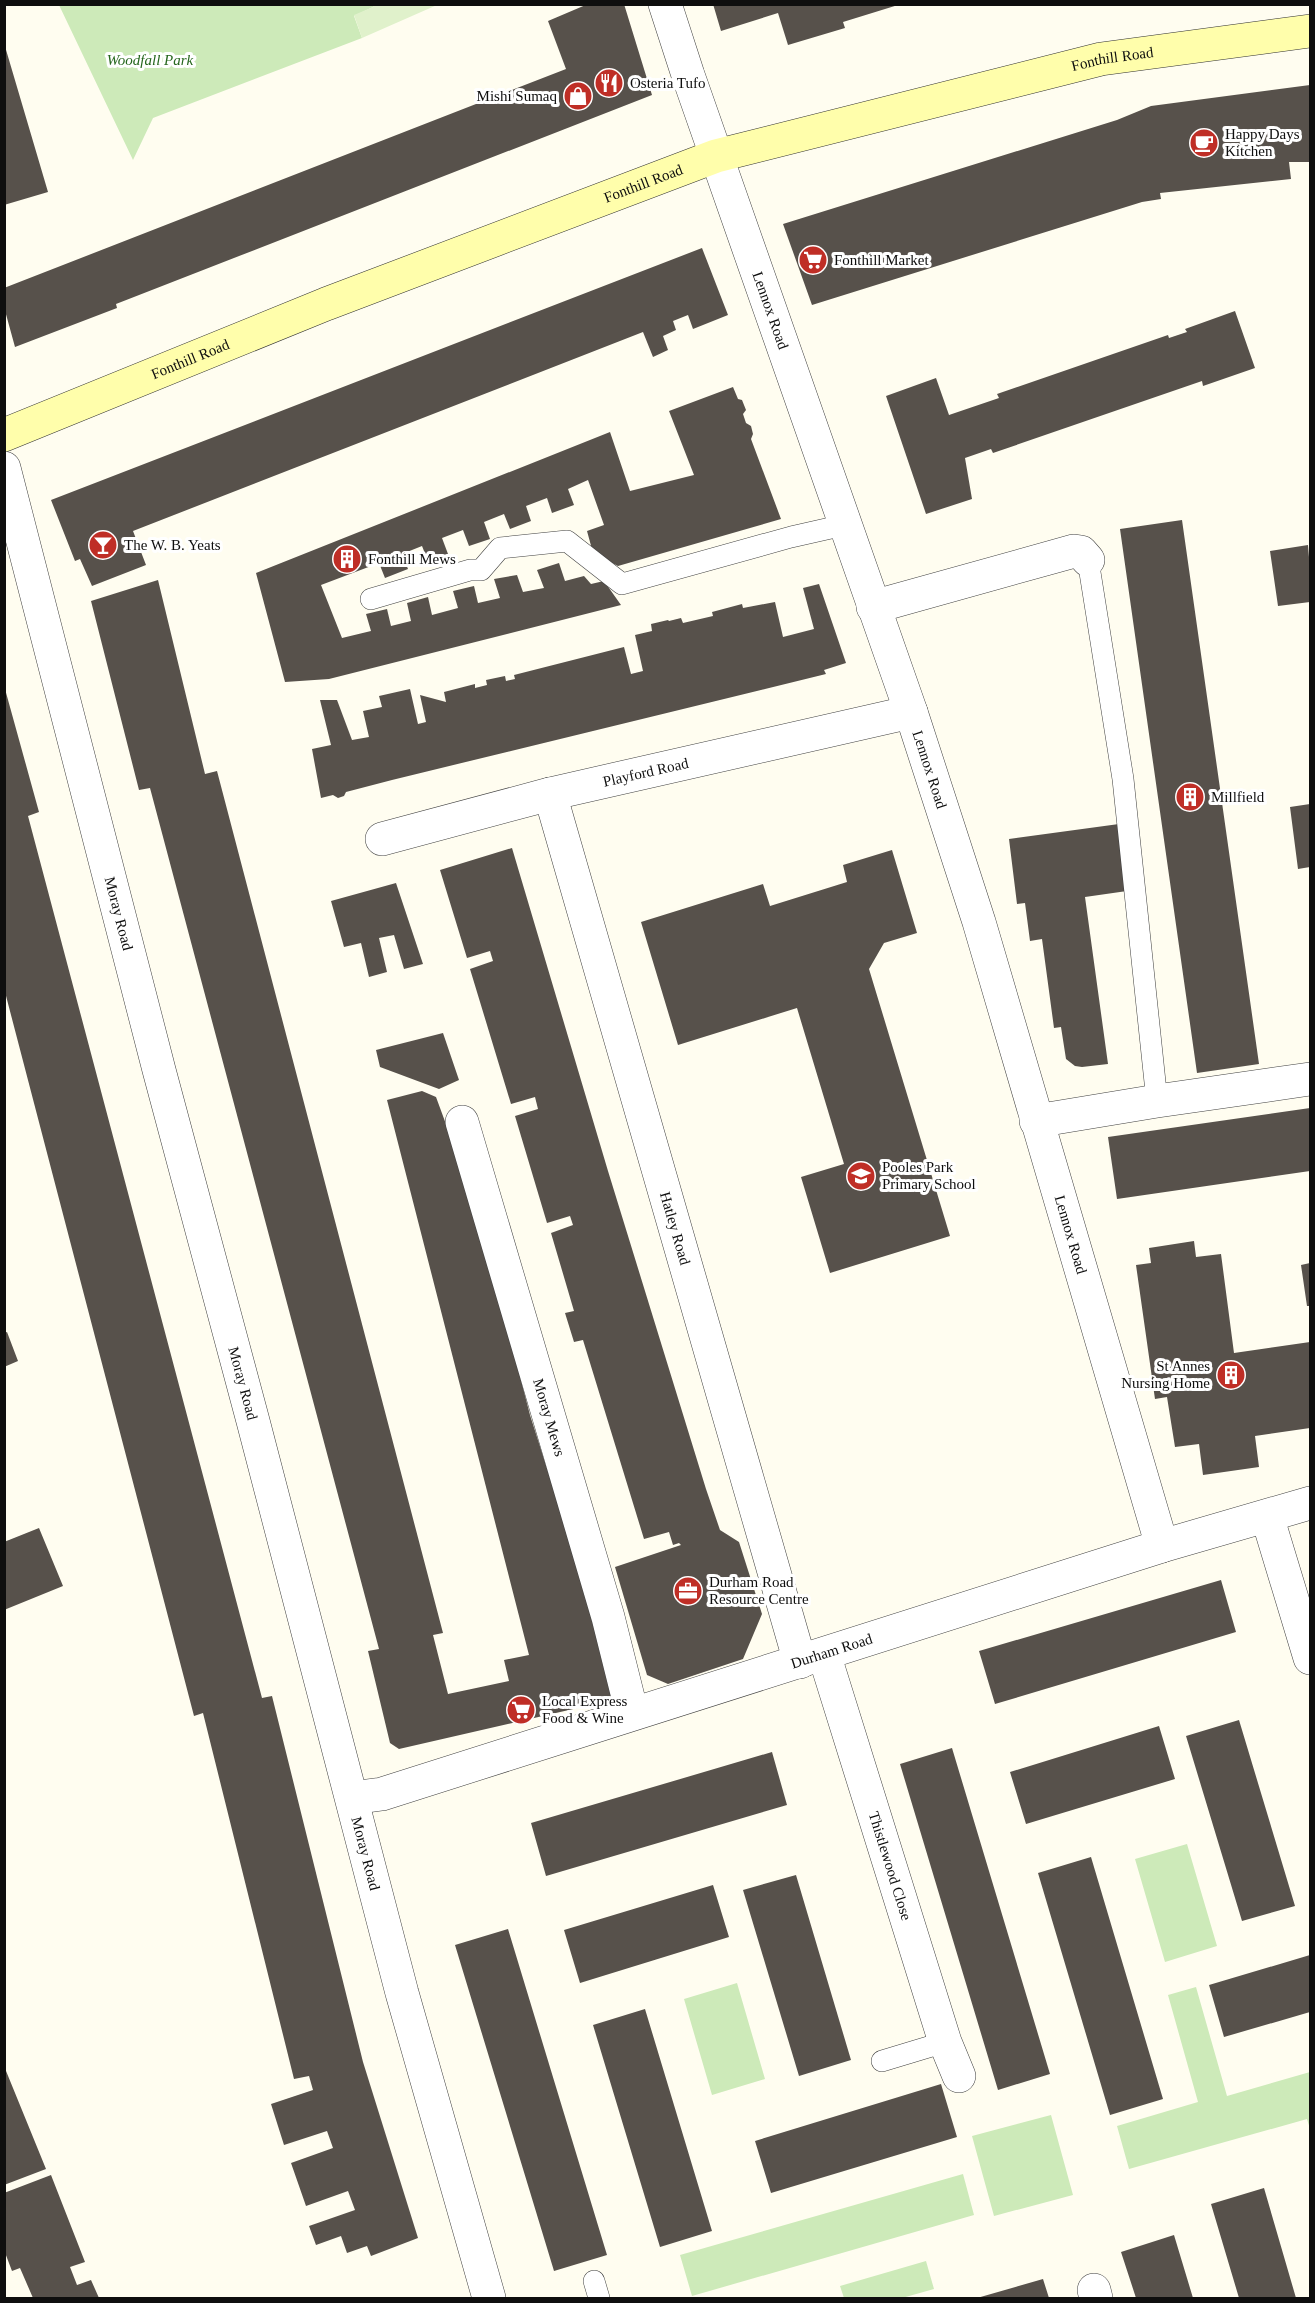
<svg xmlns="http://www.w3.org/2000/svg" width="1315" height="2303" font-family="'Times New Roman',serif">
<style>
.green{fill:#cdeab9}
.pitch{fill:#e0f1cb}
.building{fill:#57514b}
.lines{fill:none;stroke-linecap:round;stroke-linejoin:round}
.lane-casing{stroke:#414141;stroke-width:22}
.street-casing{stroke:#414141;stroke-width:34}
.secondary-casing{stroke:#303030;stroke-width:34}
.lane{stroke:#fff;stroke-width:21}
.street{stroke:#fff;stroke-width:33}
.secondary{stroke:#fffeab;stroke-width:33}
.labels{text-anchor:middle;stroke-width:6;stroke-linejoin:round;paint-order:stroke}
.park-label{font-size:15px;font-style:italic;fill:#26671e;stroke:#fff}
.street-label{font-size:15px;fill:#0e0e0e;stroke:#fff}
.poi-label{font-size:15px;fill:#0e0e0e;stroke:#fff;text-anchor:start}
</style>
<rect width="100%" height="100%" fill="#fffdf0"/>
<path class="green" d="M373,4V7L354,16L362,38L153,118L133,160L59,5Z
M1187,1844L1217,1946L1165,1962L1135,1859Z
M737,1983L765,2079L712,2095L684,1999Z
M1196,1987L1227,2096L1310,2072V2129L1307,2119L1129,2169L1117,2126L1198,2102L1168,1995Z
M1051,2115L1073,2195L994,2216L972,2136Z
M963,2174L974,2215L692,2296L680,2255Z
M926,2261L934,2289L902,2298H844L840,2286Z"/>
<path class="pitch" d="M373,5V4L437,5L362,38L354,15L373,7Z"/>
<path class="building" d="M588,4H624L652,95L116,304L117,308L15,347L4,307V288L566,69L548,21Z
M713,4H898V5L843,22L845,28L788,45L778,13L721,31Z
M4,43L48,192L4,205Z
M1310,85V162H1289L1291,179L1160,193L1161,199L1142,202L812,305L783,224L1117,120L1151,106Z
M702,248L728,315L693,329L688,315L673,321L676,330L663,336L668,350L653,357L643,332L133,531L146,565L92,586L80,559L75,561L51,500Z
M1235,311L1255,368L1203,386L1202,381L993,453L991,449L965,458L972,499L926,514L886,396L936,378L949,415L999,398L997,394L1168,335L1169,338L1187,332L1185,329Z
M733,387L738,399L742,400L746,410L743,414L746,423L751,426L753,434L751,439L781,519L618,566L593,553L587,531L604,525L588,480L568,489L574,505L552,513L547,498L526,506L531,521L510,529L504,514L484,522L490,539L469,546L463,530L442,538L448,554L428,561L422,546L402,554L408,569L385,578L379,563L321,585L342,638L371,631L366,614L387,609L391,626L411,621L407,603L428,597L432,615L458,608L453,591L474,586L478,603L500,598L494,579L517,575L523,592L544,588L537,570L559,563L565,581L584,576L591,584L604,581L621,605L329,679L285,682L256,573L610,432L630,491L694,475L669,411Z
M1182,520L1259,1064L1197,1073L1120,529Z
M1308,545L1310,569V602L1278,606L1270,551Z
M158,580L205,774L217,771L443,1633L433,1635L448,1694L509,1681L504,1660L529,1655L387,1100L422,1091L436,1097L475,1203L530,1415L575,1557L613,1695L608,1701L399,1749L390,1743L368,1651L379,1649L150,788L139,790L91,601Z
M819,584L846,663L824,670L826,674L392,780L346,792L344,796L338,798L333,795L321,798L312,749L331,745L320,700H337L352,740L369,737L363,711L382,707L379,696L410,689L418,724L426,722L420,695L446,702L444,692L475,684V688L487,685L486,680L505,676L506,681L515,679L514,675L624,647L631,674L643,671L635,635L652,631L651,624L668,620L669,621L681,618L683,623L713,616L712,612L742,604L743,608L775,602L783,637L814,629L803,588Z
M5,689L39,812L28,816L262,1698L272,1696L363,2062L418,2238L371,2256L367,2246L347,2253L341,2236L316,2245L309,2226L355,2210L348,2191L306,2206L291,2163L333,2148L327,2131L284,2145L271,2104L313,2090L309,2076L294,2079L203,1713L194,1716L5,992Z
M1310,804V867L1298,869L1290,807Z
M1119,824L1127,891L1085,897L1108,1064L1082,1067L1075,1066L1066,1059L1061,1027L1054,1028L1042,939L1030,941L1025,903L1017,904L1009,839Z
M512,848L608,1171L706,1489L720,1530L739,1542L762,1614L743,1659L668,1684L647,1675L615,1567L681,1545L679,1543L673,1545L669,1532L644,1539L583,1340L574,1342L565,1313L574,1311L551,1233L573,1225L570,1216L547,1223L515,1116L538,1109L535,1097L511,1104L470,969L493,961L490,951L467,958L440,870Z
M892,850L917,933L884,943L869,969L950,1236L830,1273L801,1177L844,1164L797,1008L678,1045L641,922L763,884L770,906L847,882L843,865Z
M396,883L423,964L404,969L394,935L379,938L387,972L369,977L361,943L344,947L331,901Z
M443,1033L459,1080L439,1089L380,1067L376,1050Z
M1310,1108V1171L1117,1199L1108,1137Z
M1194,1241L1196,1257L1221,1254L1234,1353L1310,1342V1428L1255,1436L1259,1467L1203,1475L1199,1444L1175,1447L1167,1397L1155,1399L1136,1265L1151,1263L1149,1248Z
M1310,1263V1306H1307L1301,1265Z
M7,1332L18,1361L4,1367V1333Z
M39,1528L63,1586L4,1610V1542Z
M1221,1580L1236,1632L995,1704L979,1651Z
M1239,1720L1295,1906L1242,1921L1186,1736Z
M1159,1726L1175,1779L1026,1824L1010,1772Z
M952,1748L1050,2074L998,2090L900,1764Z
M772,1752L787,1805L546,1876L531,1823Z
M1091,1857L1163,2099L1110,2115L1038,1873Z
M796,1875L851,2060L799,2076L743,1890Z
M713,1885L729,1937L580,1983L564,1930Z
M508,1929L607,2255L554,2271L455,1945Z
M1310,1955V2012L1224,2037L1209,1985Z
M645,2009L712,2231L660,2247L593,2025Z
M4,2066L46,2169L4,2185Z
M941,2084L957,2137L771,2193L755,2141Z
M51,2175L85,2262L70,2267L77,2285L91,2280L99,2298H33L20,2268L12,2271L4,2250V2193Z
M1264,2188L1296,2298H1239L1211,2204Z
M1174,2235L1193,2298H1136L1121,2252Z
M1043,2279L1049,2298H977Z"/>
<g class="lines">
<g class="lane-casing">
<path id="lane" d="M1088,560L1123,779L1157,1101
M371,599L470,570H481L500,548L567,541L622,584L791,537L844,525
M882,2061L945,2042
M594,2281L599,2298"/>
</g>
<g class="street-casing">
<g id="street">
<path id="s1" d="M665,4L688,75L911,712L979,922L1162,1546"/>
<path id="s2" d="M4,468L159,1070L253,1421L402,1993L489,2298"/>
<path d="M873,607L1074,551L1081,552L1088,560"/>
<path id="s3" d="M550,794L800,1662"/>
<path id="s4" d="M382,839L550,794L911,712"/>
<path d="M1036,1121L1157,1101L1310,1079"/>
<path id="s5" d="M462,1122L608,1617L632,1713"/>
<path d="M1267,1516L1310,1658"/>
<path id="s6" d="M824,1654L945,2042L959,2076"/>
<path id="s7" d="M352,1798L382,1794L1162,1546L1310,1503"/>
<path d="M1094,2290L1096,2298"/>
</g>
</g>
<g class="secondary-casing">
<g id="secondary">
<path id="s8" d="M4,435L326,304L716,156L1101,59L1310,31"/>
</g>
</g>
<use href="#lane" class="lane"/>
<use href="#street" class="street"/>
<use href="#secondary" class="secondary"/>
</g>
<defs>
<g id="restaurant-disc" transform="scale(1.5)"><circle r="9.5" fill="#bf2e26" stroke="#fff"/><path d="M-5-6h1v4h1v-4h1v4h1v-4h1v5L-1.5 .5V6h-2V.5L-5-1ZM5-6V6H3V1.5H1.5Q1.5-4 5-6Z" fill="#fff"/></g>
<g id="shop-disc" transform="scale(1.5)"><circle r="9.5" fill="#bf2e26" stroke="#fff"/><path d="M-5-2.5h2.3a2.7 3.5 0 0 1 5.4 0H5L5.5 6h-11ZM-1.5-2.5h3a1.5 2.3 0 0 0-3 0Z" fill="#fff"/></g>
<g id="cafe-disc" transform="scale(1.5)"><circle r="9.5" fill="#bf2e26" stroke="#fff"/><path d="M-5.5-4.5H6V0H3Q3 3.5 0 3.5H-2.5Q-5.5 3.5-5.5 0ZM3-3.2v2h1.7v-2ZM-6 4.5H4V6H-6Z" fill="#fff"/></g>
<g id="supermarket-disc" transform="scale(1.5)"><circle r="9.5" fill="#bf2e26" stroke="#fff"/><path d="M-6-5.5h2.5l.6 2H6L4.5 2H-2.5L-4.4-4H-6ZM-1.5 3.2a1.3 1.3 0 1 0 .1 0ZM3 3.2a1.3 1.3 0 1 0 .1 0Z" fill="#fff"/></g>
<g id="bar-disc" transform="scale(1.5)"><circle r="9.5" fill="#bf2e26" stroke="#fff"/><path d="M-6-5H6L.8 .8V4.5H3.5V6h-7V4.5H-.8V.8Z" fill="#fff"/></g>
<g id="building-disc" transform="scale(1.5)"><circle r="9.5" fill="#bf2e26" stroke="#fff"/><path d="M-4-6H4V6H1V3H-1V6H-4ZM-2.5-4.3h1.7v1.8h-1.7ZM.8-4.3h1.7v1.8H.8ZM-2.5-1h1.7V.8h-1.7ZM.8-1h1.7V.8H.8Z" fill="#fff"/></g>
<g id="school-disc" transform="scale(1.5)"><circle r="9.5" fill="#bf2e26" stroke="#fff"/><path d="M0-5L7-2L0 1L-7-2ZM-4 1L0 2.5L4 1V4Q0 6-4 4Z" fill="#fff"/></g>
<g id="office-disc" transform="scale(1.5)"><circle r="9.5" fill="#bf2e26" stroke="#fff"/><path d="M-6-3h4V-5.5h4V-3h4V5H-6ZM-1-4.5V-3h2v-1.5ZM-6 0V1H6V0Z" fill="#fff"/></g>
</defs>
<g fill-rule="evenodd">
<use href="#restaurant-disc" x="609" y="83"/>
<use href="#shop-disc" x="578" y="96"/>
<use href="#cafe-disc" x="1204" y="143"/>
<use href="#supermarket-disc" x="813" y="260"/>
<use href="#bar-disc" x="103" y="545"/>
<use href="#building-disc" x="347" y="559"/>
<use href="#building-disc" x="1190" y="797"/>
<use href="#school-disc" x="861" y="1176"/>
<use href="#building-disc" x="1231" y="1375"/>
<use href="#office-disc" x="688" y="1591"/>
<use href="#supermarket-disc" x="521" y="1710"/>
</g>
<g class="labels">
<g class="park-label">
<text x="150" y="65">Woodfall Park</text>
</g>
<g class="street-label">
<text dy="5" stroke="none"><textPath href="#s8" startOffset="1173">Fonthill Road</textPath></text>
<text dy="5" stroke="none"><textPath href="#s8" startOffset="687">Fonthill Road</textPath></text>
<text dy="5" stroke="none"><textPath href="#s1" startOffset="324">Lennox Road</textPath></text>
<text dy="5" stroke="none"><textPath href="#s8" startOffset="201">Fonthill Road</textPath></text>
<text dy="5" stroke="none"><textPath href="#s1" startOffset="810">Lennox Road</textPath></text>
<text dy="5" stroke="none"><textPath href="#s4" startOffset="272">Playford Road</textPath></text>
<text dy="5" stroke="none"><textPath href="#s2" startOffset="460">Moray Road</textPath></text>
<text dy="5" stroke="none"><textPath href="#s3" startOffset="452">Hatley Road</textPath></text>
<text dy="5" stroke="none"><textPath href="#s1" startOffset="1296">Lennox Road</textPath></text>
<text dy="5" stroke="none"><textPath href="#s2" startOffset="946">Moray Road</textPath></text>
<text dy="5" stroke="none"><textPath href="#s5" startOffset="308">Moray Mews</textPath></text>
<text dy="5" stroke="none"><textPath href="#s7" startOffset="502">Durham Road</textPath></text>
<text dy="5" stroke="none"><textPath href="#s2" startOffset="1432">Moray Road</textPath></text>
<text dy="5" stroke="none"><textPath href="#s6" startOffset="222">Thistlewood Close</textPath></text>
</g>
<g class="poi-label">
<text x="630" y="88">Osteria Tufo</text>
<text x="557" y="101" text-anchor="end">Mishi Sumaq</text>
<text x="1225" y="139">Happy Days<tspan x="1225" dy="17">Kitchen</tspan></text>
<text x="834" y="265">Fonthill Market</text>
<text x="124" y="550">The W. B. Yeats</text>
<text x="368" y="564">Fonthill Mews</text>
<text x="1211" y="802">Millfield</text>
<text x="882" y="1172">Pooles Park<tspan x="882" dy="17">Primary School</tspan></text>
<text x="1210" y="1371" text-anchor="end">St Annes<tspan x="1210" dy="17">Nursing Home</tspan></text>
<text x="709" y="1587">Durham Road<tspan x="709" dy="17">Resource Centre</tspan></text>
<text x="542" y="1706">Local Express<tspan x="542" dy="17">Food &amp; Wine</tspan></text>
</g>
</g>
<rect width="1315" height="2303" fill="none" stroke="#0e0e0e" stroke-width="12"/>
</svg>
